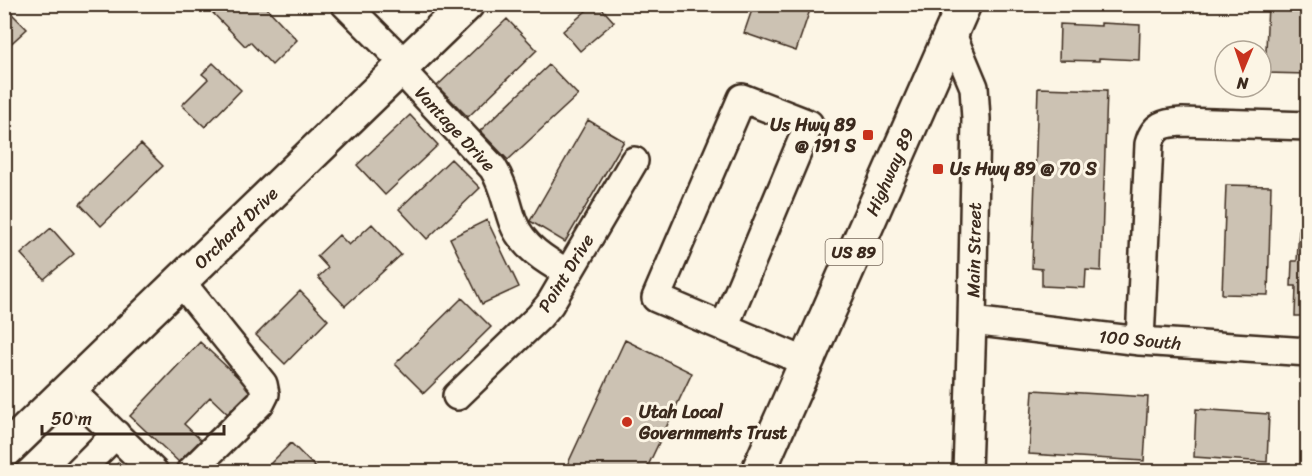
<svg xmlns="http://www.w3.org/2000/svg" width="1312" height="476" font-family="Sriracha,sans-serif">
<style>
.building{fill:#ccc2b3;stroke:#3b2a1e;stroke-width:1.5}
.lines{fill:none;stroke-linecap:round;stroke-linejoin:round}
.minor-casing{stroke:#3b2a1e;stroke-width:32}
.major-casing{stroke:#3b2a1e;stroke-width:38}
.minor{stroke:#fcf5e5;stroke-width:27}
.major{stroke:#fcf5e5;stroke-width:33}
.poi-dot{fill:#c8321e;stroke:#fcf5e5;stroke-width:2}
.labels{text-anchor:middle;stroke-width:6;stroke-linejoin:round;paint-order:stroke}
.shield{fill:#fcf5e5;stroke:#75675a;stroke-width:1.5}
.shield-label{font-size:16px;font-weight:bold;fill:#3b2a1e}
.poi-label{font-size:18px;font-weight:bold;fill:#3b2a1e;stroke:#fcf5e5;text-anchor:start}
.street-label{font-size:18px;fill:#3b2a1e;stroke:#fcf5e5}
</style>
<rect width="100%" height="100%" fill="#fcf5e5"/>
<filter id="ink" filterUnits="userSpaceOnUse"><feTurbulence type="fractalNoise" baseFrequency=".0167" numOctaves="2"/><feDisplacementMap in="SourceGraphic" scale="12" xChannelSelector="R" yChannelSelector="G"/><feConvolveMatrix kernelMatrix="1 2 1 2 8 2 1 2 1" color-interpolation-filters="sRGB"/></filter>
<g filter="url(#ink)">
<path class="building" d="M211,4H263L297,40L272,65L250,42L245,46L208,8Z
M594,4H598L614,22L580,51L563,31Z
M754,4H812L796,51L744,33Z
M1268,4H1308V74L1265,73Z
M4,6L27,29L4,50Z
M507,19L537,50L468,117L437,86Z
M1101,23L1140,25L1139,60L1099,58V61L1059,60L1060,24L1101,26Z
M213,63L241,90L205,127L182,105L208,79L202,74Z
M549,65L578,95L508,160L480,131Z
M1038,88L1107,90L1101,271L1086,270L1085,288L1042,286V269L1032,268Z
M410,115L438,145L385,195L357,165Z
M588,120L624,141L565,242L530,221Z
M141,144L163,166L101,226L80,204Z
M451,159L480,188L427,239L399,209Z
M1226,185L1271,186L1268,295L1222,294Z
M487,220L519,287L482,304L450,238Z
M372,224L401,255L345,306L318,277L328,268L317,256L339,235L349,245Z
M51,228L74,254L44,279L21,254Z
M1299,230H1308V316H1295L1296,286H1291L1292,261H1297Z
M300,291L328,320L285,364L256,335Z
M462,298L491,327L424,393L395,364Z
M625,340L692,373L645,472H564Z
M200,342L254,392L231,417L210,397L184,424L203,442L181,464L130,416Z
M1033,390L1148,397L1144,461L1029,454Z
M1196,409L1269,414L1267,462L1194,457Z
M291,443L320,472H262Z
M118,463L127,472H110Z"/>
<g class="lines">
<g class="minor-casing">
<path id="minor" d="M345,4L405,64
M951,32L974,87L976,119L972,321L967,472
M400,69L493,168C504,185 506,203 513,222C522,246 546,261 568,273
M181,282L263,384L265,394L261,402L190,472
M972,321L1140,341L1308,352
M724,327L809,124L742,98L656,298C706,319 756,341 806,362
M1140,341L1149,144C1154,125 1164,123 1182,122L1308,126
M69,389L154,472
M457,396L539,317L550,304L634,161
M78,472L116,434"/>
</g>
<g class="major-casing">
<path id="major" d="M4,452L467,4
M758,472L964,4"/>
</g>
<use href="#minor" class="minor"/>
<use href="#major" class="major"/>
</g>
</g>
<g class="poi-dot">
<rect x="862" y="129" width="12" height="12" rx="3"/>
<rect x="932" y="163" width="12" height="12" rx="3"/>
<circle cx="627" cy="422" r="6"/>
</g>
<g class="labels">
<rect class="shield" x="825.5" y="239" width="57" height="26" rx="4.5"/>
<g class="shield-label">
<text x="854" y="258">US 89</text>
</g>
<g class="poi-label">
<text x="856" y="131" text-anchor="end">Us Hwy 89<tspan x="856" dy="21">@ 191 S</tspan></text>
<text x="950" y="175">Us Hwy 89 @ 70 S</text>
<text x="639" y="418">Utah Local<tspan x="639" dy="21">Governments Trust</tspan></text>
</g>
<g class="street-label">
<text transform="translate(455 129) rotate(47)" y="6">Vantage Drive</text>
<text transform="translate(890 172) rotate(-66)" y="6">Highway 89</text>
<text transform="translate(236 228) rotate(-44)" y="6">Orchard Drive</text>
<text transform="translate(974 250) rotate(-89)" y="6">Main Street</text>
<text transform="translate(566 273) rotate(-58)" y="6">Point Drive</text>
<text transform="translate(1140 340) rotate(5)" y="6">100 South</text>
</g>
</g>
<rect width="1312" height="476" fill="none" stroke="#fcf5e5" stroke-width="24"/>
<rect x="12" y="12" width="1288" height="452" fill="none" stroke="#3b2a1e" stroke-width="2" filter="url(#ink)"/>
<g transform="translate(1243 69) rotate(182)"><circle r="28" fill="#fcf5e5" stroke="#afa495" stroke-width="1.5"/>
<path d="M0-4.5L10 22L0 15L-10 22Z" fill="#c8321e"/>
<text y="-9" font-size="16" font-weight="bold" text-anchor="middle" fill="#3b2a1e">N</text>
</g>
<path d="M42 425v9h182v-9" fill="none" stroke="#3b2a1e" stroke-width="3"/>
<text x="51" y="425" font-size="18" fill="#3b2a1e" stroke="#fcf5e5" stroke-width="4.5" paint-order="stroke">50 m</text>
</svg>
